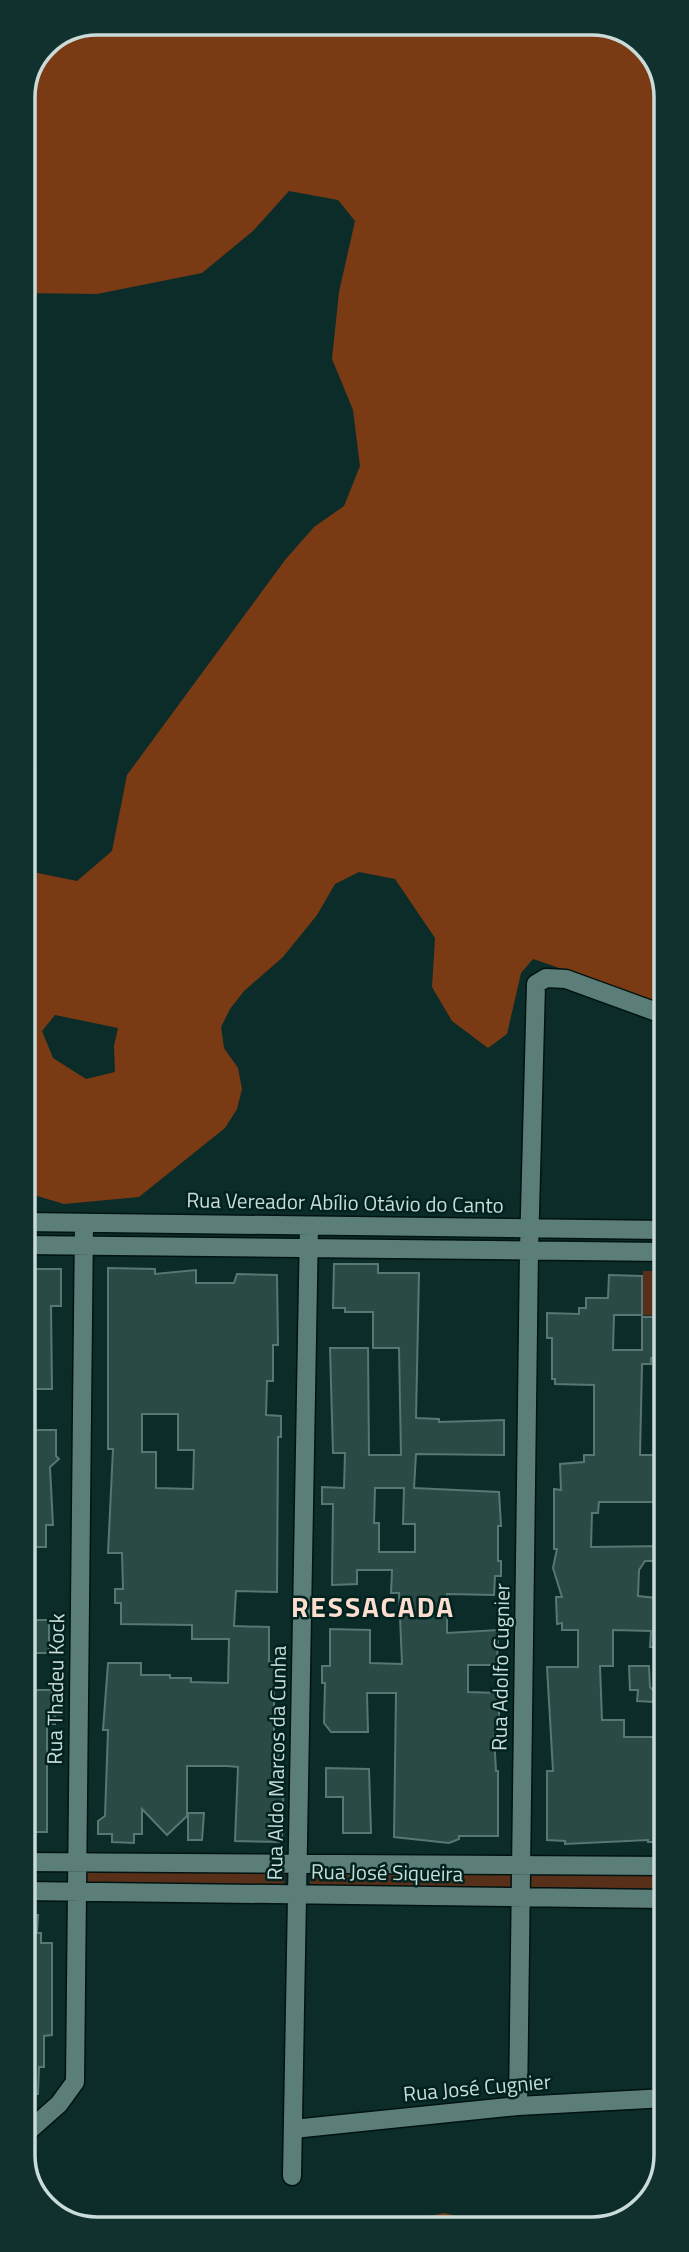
<svg xmlns="http://www.w3.org/2000/svg" width="689" height="2252" font-family="'Titillium Web',sans-serif">
<style>
.green{fill:#58301a}
.forest{fill:#7a3b14;fill-rule:evenodd}
.building{fill:#2a4a46;stroke:#567773;stroke-width:2;fill-rule:evenodd}
.lines{fill:none;stroke-linecap:round;stroke-linejoin:round}
.minor-casing{stroke:#001311;stroke-width:21}
.minor{stroke:#5c7e79;stroke-width:18}
.labels{text-anchor:middle;stroke-width:5;stroke-linejoin:round;paint-order:stroke}
.street-label{font-size:21px;fill:#cadcd9;stroke:#01221f}
.district-label{font-size:28px;font-weight:bold;letter-spacing:2px;fill:#fcddce;stroke:#01221f}
.rim{fill:none;stroke:#cadcd9;stroke-width:3.5}
</style>
<rect width="100%" height="100%" fill="#0b2c29"/>
<path class="green" d="M643,1271H666V1316L642,1315Z
M86,1869L285,1871L284,1888L86,1885Z
M310,1871L511,1873V1890L310,1888Z
M530,1873L666,1874V1892L530,1891Z"/>
<path class="forest" d="M97,23H601L641,41L665,82V1004L533,959L521,973L507,1034L488,1048L452,1021L432,987L435,938L395,879L359,872L335,884L317,915L283,957L244,991L230,1009L221,1027L224,1048L238,1068L242,1089L237,1109L225,1128L139,1197L64,1204L24,1192L23,870L77,881L112,851L127,775L285,560L314,527L344,506L360,466L353,410L332,359L339,292L355,221L338,200L289,191L253,231L202,273L97,294L23,293V92L45,44ZM55,1015L118,1028L114,1046L115,1072L86,1079L53,1058L42,1031Z
M444,2213L499,2226L506,2228H387L388,2225Z"/>
<path class="building" d="M334,1264H378V1273H419L416,1418L439,1419V1422L504,1420V1455L416,1454L414,1488L499,1492L501,1526H498V1561H501V1576H495L494,1595L447,1594V1633L498,1630L497,1665H468V1692L499,1693V1736H494L496,1771H498V1836H459V1839L449,1843L394,1837L396,1693H367L368,1732H331L324,1723L325,1683H322V1666H330V1629L370,1630V1663L402,1664L399,1593H391L392,1570H357V1584L332,1585L333,1504H322V1487L344,1488L345,1453H333L330,1348H368L369,1455H401L399,1348H373V1312H345V1308H333ZM375,1488H404L403,1524H415V1552H379V1523H374Z
M108,1268L155,1269V1274L196,1270V1283H234L237,1274L277,1275L278,1345H273V1381H267L266,1415L281,1416V1437H278L277,1592L236,1591L234,1626L269,1627V1662L279,1663V1686L274,1691V1734H279L278,1768H284L282,1842L235,1841L238,1767L227,1766H187V1816L167,1835L142,1809V1834H134V1843L112,1842V1834H98V1821L105,1816L108,1730H103L108,1663H141V1675H170V1678H191V1682L228,1683L229,1639H192V1625L121,1624V1603H115V1589H123L122,1553H108L113,1449H108ZM142,1414H178V1450H194L193,1489L156,1488V1452H142Z
M24,1269H61V1306H51L52,1389H24Z
M609,1275L642,1276V1315H614L613,1350H642V1317H666V1358H651V1364H642L640,1455H666V1502H599L598,1513H592L591,1547L666,1546V1561H645L639,1570L638,1596L666,1599V1647H650L651,1631L613,1630V1666H600L602,1720H624V1737H666V1842H648V1840L565,1844V1841L547,1840V1771H553L547,1667H578V1630H562V1623L557,1624L556,1597H562L553,1568L557,1549H554V1489L561,1490L560,1464L584,1462V1455H594V1385L555,1384V1379H552V1338H547V1313L579,1314V1308H586V1298H608Z
M35,1430H56V1456L59,1459L50,1467L53,1525H46V1547H25L24,1540V1434H35Z
M24,1620H49V1653H24Z
M629,1666H649L650,1687L654,1691V1702L637,1701L638,1690H630Z
M24,1690H52V1696H63L62,1715H55V1724H47V1832H24Z
M326,1768L369,1769L371,1833H343V1797H326Z
M188,1813H204L202,1840H188Z
M24,1915H38L37,1933H41V1943H52V2035L44,2036V2067H39L38,2094H24Z"/>
<g class="lines">
<g class="minor-casing">
<path id="minor" d="M24,1222L666,1230
M24,1245L666,1252
M24,1862L666,1866
M24,1891L666,1899
M518,2106L529,1250L536,984L546,978L566,979L665,1015
M293,2129L518,2106L666,2098
M24,2135L59,2104L75,2082L84,1223
M292,2176L309,1226"/>
</g>
<use href="#minor" class="minor"/>
</g>
<g class="labels">
<g class="street-label">
<text transform="translate(345 1203) rotate(1)" y="7">Rua Vereador Abílio Otávio do Canto</text>
<text transform="translate(501 1667) rotate(-89)" y="7">Rua Adolfo Cugnier</text>
<text transform="translate(56 1689) rotate(-89)" y="7">Rua Thadeu Kock</text>
<text transform="translate(277 1763) rotate(-89)" y="7">Rua Aldo Marcos da Cunha</text>
<text transform="translate(387 1873) rotate(1)" y="7">Rua José Siqueira</text>
<text transform="translate(477 2088) rotate(-5)" y="7">Rua José Cugnier</text>
</g>
<g class="district-label">
<text x="373" y="1617">RESSACADA</text>
</g>
</g>
<path d="M0 0H689V2252H0ZM97 35H592A62 62 0 0 1 654 97V2155A62 62 0 0 1 592 2217H97A62 62 0 0 1 35 2155V97A62 62 0 0 1 97 35Z" fill="#11312e" fill-rule="evenodd"/>
<path class="rim" d="M97 35H592A62 62 0 0 1 654 97V2155A62 62 0 0 1 592 2217H97A62 62 0 0 1 35 2155V97A62 62 0 0 1 97 35Z"/>
</svg>
